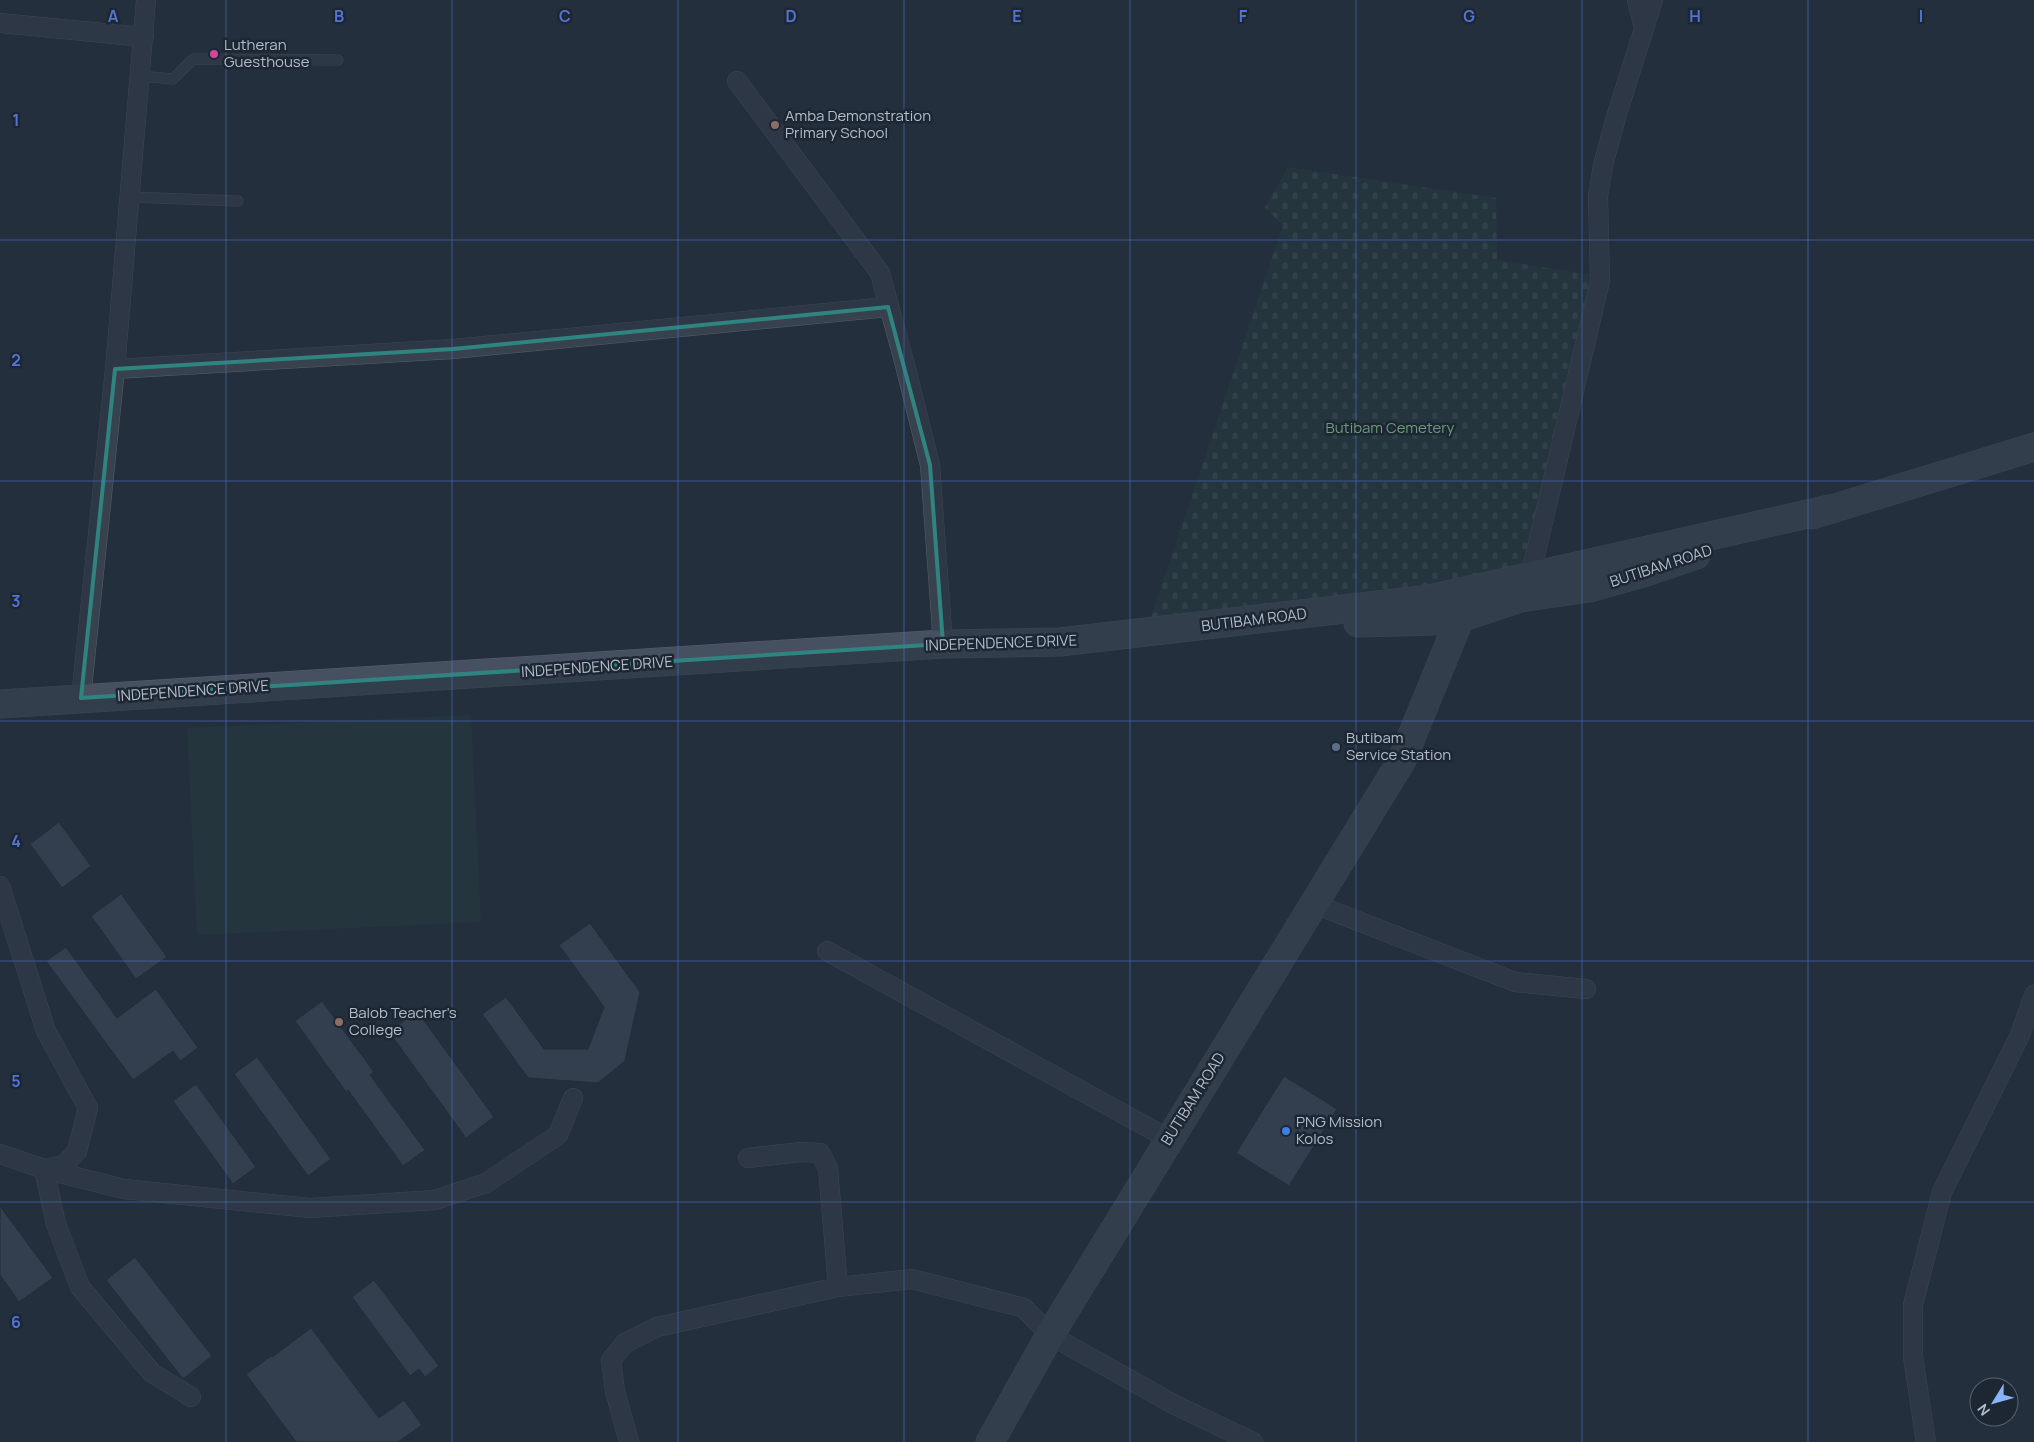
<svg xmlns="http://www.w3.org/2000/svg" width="2034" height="1442" font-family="Manrope,sans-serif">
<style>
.cemetery{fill:url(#cemetery-stones)}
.park{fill:#263c3f}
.building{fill:#455162;stroke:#1f2835}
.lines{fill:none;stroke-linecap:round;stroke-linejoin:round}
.lane-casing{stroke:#565f6c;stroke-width:11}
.street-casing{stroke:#565f6c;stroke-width:20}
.secondary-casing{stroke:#565f6c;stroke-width:29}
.lane{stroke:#38414e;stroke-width:10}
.street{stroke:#38414e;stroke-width:19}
.secondary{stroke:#465061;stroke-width:28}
.marked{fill:none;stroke:#308480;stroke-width:4;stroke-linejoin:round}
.grid{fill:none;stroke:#5274d3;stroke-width:1;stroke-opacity:0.55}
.hotel-dot{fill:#d1479c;stroke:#1d2633;stroke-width:2}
.education-dot{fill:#8d6e63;stroke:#1d2633;stroke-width:2}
.service-dot{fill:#5c6f8a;stroke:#1d2633;stroke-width:2}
.shop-dot{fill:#3f7fe0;stroke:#1d2633;stroke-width:2}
.labels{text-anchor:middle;stroke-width:5;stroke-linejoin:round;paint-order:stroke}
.poi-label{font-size:15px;fill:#b4bcc9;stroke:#1d2633;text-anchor:start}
.park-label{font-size:15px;fill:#6b9a76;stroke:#1d2633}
.street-label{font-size:15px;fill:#b4bcc9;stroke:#1d2633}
.grid-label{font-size:16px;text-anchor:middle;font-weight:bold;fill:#5274d3;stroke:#1d2633;stroke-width:5;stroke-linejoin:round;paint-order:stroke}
</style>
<defs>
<pattern id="cemetery-stones" width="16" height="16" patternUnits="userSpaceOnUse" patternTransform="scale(1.25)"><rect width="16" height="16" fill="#263c3f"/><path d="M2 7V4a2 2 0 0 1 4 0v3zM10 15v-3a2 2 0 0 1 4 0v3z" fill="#435659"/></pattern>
</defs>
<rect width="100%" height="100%" fill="#242f3e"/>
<path class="cemetery" d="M1288,167L1496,198L1497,260L1594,275L1530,577L1145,635L1283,225L1265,208Z"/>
<path class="park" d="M471,715L481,922L197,935L187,728Z"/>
<path class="building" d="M59,822L91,866L62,888L30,844Z
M121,894L167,957L136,979L91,916Z
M590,923L640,992L625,1061L598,1083L528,1078L482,1014L506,997L544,1049H588L604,1007L559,945Z
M66,947L117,1018L156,989L198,1048L180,1061L173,1051L133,1080L46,961Z
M322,1001L374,1072L370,1075L425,1150L403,1166L348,1090L346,1092L295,1021Z
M417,1011L494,1117L466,1138L389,1032Z
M257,1057L331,1159L308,1176L234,1074Z
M1284,1076L1337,1109L1289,1186L1236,1153Z
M196,1084L256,1167L233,1184L173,1101Z
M0,1206L53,1278L19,1302L0,1275Z
M135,1257L212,1356L183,1379L106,1280Z
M374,1280L439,1366L425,1377L419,1369L410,1376L352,1297Z
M311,1328L379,1418L404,1400L422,1425L398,1442H296L246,1374L271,1356L272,1357Z"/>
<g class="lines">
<g class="lane-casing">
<path id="lane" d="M140,76L173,79L193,59L338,60
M130,197L238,201"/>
</g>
<g class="street-casing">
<path id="street" d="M1637,0L1644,28
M0,23L144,37
M737,81L880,273L904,361L930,465L943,644
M115,369L453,349L888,307
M1530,577L1600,281L1598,196L1603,165L1617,114L1653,0
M81,698L115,369L146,0
M0,886L46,1031L88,1108L77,1151L64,1165L46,1169
M1314,904L1515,982L1586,989
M827,951L1169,1139
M0,1154L44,1169L124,1189L310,1208L435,1200L486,1183L558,1135L573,1098
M748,1158L801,1152L820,1153L828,1168L838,1287
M44,1169L56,1224L80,1287L152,1373L191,1397
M629,1442L615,1391L611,1360L625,1343L657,1327L838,1287L912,1279L1024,1308L1050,1335L1175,1405L1253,1442
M1926,1442L1913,1357V1305L1942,1192L2020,1035L2034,995"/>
</g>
<g class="secondary-casing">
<path id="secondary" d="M1812,515L2034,447
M1358,623L1433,621L1460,618L1520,598L1589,588L1643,573L1696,555
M0,704L943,644L1060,642L1430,599L1830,509
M990,1442L1050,1335L1402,760L1460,618L1462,592"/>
</g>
<use href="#lane" class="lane"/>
<use href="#street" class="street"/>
<use href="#secondary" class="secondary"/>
</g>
<path d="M0 0H2034V1442H0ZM888,307L930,465L943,644L81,698L115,369L453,349Z" fill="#242f3e" fill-opacity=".55" fill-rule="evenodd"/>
<path class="marked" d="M888,307L930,465L943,644L81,698L115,369L453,349Z"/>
<path class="grid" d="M226,0V1442M452,0V1442M678,0V1442M904,0V1442M1130,0V1442M1356,0V1442M1582,0V1442M1808,0V1442M0,240H2034M0,481H2034M0,721H2034M0,961H2034M0,1202H2034"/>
<circle class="hotel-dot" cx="214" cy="54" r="5"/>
<g class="education-dot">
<circle cx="775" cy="125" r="5"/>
<circle cx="339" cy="1022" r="5"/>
</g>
<circle class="service-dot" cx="1336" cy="747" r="5"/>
<circle class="shop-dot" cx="1286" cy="1131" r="5"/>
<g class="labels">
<g class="poi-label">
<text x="224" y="50">Lutheran<tspan x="224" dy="17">Guesthouse</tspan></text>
<text x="785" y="121">Amba Demonstration<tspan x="785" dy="17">Primary School</tspan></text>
<text x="1346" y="743">Butibam<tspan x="1346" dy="17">Service Station</tspan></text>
<text x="349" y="1018">Balob Teacher's<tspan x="349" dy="17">College</tspan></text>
<text x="1296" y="1127">PNG Mission<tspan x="1296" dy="17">Kolos</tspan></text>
</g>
<g class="park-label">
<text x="1390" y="433">Butibam Cemetery</text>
</g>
<g class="street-label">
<text transform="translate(1661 566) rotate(-18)" y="5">BUTIBAM ROAD</text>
<text transform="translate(1254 620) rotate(-7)" y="5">BUTIBAM ROAD</text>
<text transform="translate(1001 643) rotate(-2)" y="5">INDEPENDENCE DRIVE</text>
<text transform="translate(597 667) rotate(-4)" y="5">INDEPENDENCE DRIVE</text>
<text transform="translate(193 691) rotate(-4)" y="5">INDEPENDENCE DRIVE</text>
<text transform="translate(1193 1099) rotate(-58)" y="5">BUTIBAM ROAD</text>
</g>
</g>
<g class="grid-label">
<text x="113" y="22">A</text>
<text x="339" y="22">B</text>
<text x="565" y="22">C</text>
<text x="791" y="22">D</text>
<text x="1017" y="22">E</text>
<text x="1243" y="22">F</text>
<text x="1469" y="22">G</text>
<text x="1695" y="22">H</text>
<text x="1921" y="22">I</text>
<text x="16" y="126">1</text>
<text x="16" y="366">2</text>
<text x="16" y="607">3</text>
<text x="16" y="847">4</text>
<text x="16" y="1087">5</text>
<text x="16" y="1328">6</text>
</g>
<g transform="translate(1994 1402) rotate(233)"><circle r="24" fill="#1d2633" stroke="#59626f"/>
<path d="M0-4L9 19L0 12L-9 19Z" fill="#8ab4f8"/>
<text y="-8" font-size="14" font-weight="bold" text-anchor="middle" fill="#b4bcc9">N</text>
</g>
</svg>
